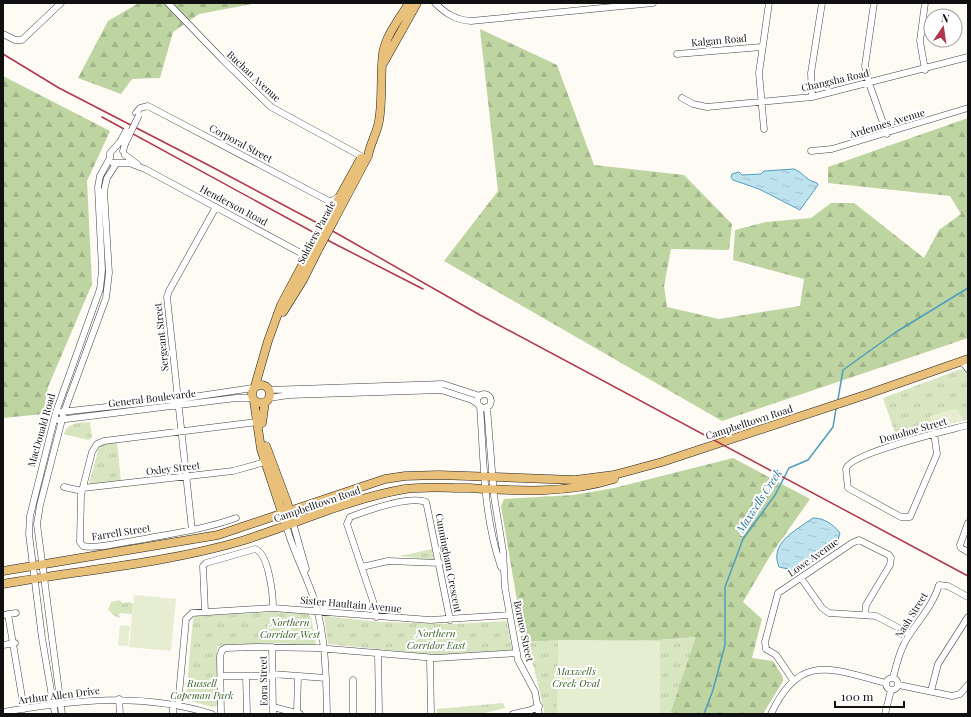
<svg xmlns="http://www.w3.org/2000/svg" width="971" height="717" font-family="'Playfair Display',serif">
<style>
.forest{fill:url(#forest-firs)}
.park{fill:url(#park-tufts)}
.pitch{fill:#e7edd1}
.water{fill:url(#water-ripples);stroke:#4d9ebe}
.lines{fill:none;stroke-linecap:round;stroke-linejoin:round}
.stream{stroke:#4d9ebe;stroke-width:1.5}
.minor-casing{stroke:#434343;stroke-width:7}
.major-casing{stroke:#212121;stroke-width:9}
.minor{stroke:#fff;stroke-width:6}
.major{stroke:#e8c079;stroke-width:8}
.rail{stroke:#b0374b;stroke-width:1.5}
.minor-bridge-casing{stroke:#434343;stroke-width:7;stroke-linecap:butt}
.major-bridge-casing{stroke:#212121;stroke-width:9;stroke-linecap:butt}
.minor-bridge{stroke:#fff;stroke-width:6}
.major-bridge{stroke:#e8c079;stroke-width:8}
.labels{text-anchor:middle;stroke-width:4;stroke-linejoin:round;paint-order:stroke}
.street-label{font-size:10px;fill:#101010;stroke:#fff}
.park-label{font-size:10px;font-style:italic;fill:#396027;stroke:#fff}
.water-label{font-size:11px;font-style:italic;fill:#277193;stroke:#fff}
</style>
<defs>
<pattern id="forest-firs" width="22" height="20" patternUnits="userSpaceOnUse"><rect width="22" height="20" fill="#bed4a1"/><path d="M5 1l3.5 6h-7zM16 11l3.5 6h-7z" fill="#a2b58a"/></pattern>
<pattern id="park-tufts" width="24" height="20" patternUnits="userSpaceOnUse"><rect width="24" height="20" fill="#d7e5c0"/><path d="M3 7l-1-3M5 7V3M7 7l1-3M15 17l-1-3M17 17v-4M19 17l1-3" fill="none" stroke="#b8c3a4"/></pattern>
<pattern id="water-ripples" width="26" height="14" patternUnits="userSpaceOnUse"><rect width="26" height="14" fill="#bee3ef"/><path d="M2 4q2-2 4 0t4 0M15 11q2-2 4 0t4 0" fill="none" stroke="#a2c2cc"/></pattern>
</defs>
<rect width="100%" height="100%" fill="#fefaf4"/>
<path class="forest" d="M139,3H257L199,14L173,32L160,78L132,79L121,94L78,78L108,21Z
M480,29L557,65L594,165L684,175L732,224L729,250L671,249L664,286L667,307L719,319L800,306L804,279L733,260L735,230L766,222L811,218L831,203H854L924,258L939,230L961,214L950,196L828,183V167L968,118V338L722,421L444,261L498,191Z
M3,76L110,131L87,181L92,284L48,387L43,414L3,418Z
M733,458L810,499L770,556L743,602L762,619L752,658L773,661L783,677V681L763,714H670L695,637C638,644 581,638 524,642L501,506L504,499L573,495L614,488Z"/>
<path class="park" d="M961,369L965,370L968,375V420L963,421L960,414L931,416L933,428L896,436L883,398Z
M90,422L92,438L88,440L64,434C68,422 80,423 90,422Z
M117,442L121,481L89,484L99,447L103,444Z
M432,549L434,560L400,556Z
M120,600L122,603L130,602L133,604L132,614L119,613L120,618L116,617L108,610L111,602Z
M274,612L308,614L311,617L316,643L314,645L275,643L217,646L218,705L212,707L187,700L186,698L193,619L195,616Z
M324,616L380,622L453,624L507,621L512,650L435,655L328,644Z
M696,637L670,714H545L534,668L524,642C581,638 638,644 696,637Z
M503,703L505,708L480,714H437V709Z"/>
<path class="pitch" d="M954,409L958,410L963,421L933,428L930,416Z
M134,595L176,599L171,651L129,647Z
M120,625L130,626L128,646L118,645Z
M558,640L660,641V714H557Z"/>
<path class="water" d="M794,169C804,173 805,180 817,183L818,185L800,210L759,189L733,180L731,177L732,174L739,172L742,175L761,174L764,171Z
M813,518C824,518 833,524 840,533L838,540L793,570L779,567C769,543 795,531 813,518Z"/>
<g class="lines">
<path class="stream" d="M838,399L843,370L896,332L968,288
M704,714L713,690L725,645V587L743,539L775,495L789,468L808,460L833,427L836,409"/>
<g class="minor-casing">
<path id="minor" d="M168,3L223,60L271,107L361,156
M435,3C446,14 456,20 471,21L653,3
M874,3L865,66L869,83L887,134
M925,3L920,41L925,70
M3,34L15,40H22L61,3
M677,54L762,47
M812,97L811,73L822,3
M682,98L693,104L707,107L812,97L968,57
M136,113L140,108L148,106L329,201L334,200L338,197
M764,129L759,73L769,3
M123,151L125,144
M811,151L832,149L968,108
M125,155L137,164
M113,163H129L145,169L310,258
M964,364L968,369
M269,390L443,384L480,396
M477 401a7 7 0 1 1 14 0a7 7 0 1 1-14 0Z
M269,398L289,395L441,390L472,400L478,404
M480,406C484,461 483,515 501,567
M487,407L494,496L503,551L505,588L518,660L535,692L539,714
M61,412L179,399L253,388
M58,420L236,398H249L253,399
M934,433L937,454L910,517H901L848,488L846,469C849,453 950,430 968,425
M64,487L82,491
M83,488L233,471L265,462
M236,518C202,530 168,534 133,541C118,543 98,549 83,546L80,542L81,495L92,452L97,444L104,441L257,422
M293,523L306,569
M968,523L960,545L961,548L968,552
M286,525C293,552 307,576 315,602C326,639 326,676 327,714
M192,530L167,297L169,291L216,207
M362,567L388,561L440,563
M801,578L822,608L829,613L876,616L910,634
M205,612L203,566L206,563L255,549C269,553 273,596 273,608
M8,614L24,709
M3,615L16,613
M376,617L375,607L347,524L350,517C366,511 410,495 426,502L427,506L450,620
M3,645L15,643
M272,647L273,714
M378,653L379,714
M430,658L431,714
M272,674L326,678
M221,676H272
M246,676L247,714
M886 684a6 6 0 1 1 12 0a6 6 0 1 1-12 0Z
M893,678C896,666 899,653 905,642C916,623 933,606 939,585L948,586L968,597
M353,680V714
M793,680L776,655L766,649L765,642L778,593L852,543L859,540L889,555L891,558L890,565L866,605L865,615
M899,685L952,696L960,694L968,685
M931,691L938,664L968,617
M119,699L120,714
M173,704V714
M178,705L186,619L192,613L273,608L430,620L510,615
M273,707L300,714
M3,712C74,700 142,692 212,714
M297,713L298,676
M55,714L42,638L29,534L30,516L56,412L100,289L102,270L98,187L100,176L110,158V153L120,142
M62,714L37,524L40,505L64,412L106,298L109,273L104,191L107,178L116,164
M221,714L220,656L222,650L226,648L257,647L317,648L436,658L517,653
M513,714L531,710L539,706
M771,714C800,652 831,669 886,683
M885,714L891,690"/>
</g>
<g class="major-casing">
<path id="major" d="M384,62L417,3
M328,218L361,158
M334,220L368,156C370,144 377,133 379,121C383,98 380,75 383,53C386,35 400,18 409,3
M283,312L303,280L319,248
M252 394a9 9 0 1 1 18 0a9 9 0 1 1-18 0Z
M255,386L268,341L281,305L313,245
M254,401L261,449L286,525
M262,423L265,402
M266,446L287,502L293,523
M3,571L218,535L385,479L405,476L439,475L575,480L614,475L662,462L865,395L968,359
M3,584C81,570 161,564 238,542C294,525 347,499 405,489C426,486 447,488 468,488C518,491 566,494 614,479"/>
</g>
<use href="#minor" class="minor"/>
<use href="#major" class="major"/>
<path class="rail" d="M3,54L59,88L214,168L338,234L480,315L968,576
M102,117L333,243L423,289"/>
<g class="minor-bridge-casing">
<path id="minor-bridge" d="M120,142L126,131
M125,144L139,115"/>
</g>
<g class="major-bridge-casing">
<path id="major-bridge" d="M313,245L328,218
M319,248L334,220"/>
</g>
<use href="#minor-bridge" class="minor-bridge"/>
<use href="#major-bridge" class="major-bridge"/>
</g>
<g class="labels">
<g class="street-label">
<text transform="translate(719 40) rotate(-5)" y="4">Kalgan Road</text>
<text transform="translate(254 76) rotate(43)" y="4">Buchan Avenue</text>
<text transform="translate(835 80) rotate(-13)" y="4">Changsha Road</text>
<text transform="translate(887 123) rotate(-17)" y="4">Ardennes Avenue</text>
<text transform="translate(241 143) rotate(28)" y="4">Corporal Street</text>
<text transform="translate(234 205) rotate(28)" y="4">Henderson Road</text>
<text transform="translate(316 232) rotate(-62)" y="4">Soldiers Parade</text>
<text transform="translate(161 337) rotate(-96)" y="4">Sergeant Street</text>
<text transform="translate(152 398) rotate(-7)" y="4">General Boulevarde</text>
<text transform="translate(749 422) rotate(-18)" y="4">Campbelltown Road</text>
<text transform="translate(41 430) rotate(-74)" y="4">MacDonald Road</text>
<text transform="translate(913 430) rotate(-16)" y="4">Donohoe Street</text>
<text transform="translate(173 468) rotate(-7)" y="4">Oxley Street</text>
<text transform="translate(317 504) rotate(-19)" y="4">Campbelltown Road</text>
<text transform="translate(121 532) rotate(-9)" y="4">Farrell Street</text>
<text transform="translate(813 557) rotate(-35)" y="4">Lowe Avenue</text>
<text transform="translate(449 563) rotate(79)" y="4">Cunningham Crescent</text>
<text transform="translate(351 604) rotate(5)" y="4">Sister Haultain Avenue</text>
<text transform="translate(911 615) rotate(-58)" y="4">Nash Street</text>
<text transform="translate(524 631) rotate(78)" y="4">Borneo Street</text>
<text transform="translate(263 681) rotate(-91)" y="4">Eora Street</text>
<text transform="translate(59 695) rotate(-7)" y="4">Arthur Allen Drive</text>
</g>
<g class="park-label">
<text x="290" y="626">Northern<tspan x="290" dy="12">Corridor West</tspan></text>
<text x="436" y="637">Northern<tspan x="436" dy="12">Corridor East</tspan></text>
<text x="576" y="675">Maxwells<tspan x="576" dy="12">Creek Oval</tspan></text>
<text x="202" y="687">Russell<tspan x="202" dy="12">Copeman Park</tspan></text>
</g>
<g class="water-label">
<text transform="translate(759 501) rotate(-57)" y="4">Maxwells Creek</text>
</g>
</g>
<rect width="971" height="717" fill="none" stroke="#101010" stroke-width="8"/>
<g transform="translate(943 28) rotate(13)"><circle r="19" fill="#ffffff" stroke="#9f9f9f"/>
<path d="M0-3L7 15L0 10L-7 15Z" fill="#b0374b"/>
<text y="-6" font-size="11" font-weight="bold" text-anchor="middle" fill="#101010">N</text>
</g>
<path d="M835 701v6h69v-6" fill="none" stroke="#101010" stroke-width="2"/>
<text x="841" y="701" font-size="12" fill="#101010" stroke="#ffffff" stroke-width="3" paint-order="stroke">100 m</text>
</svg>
